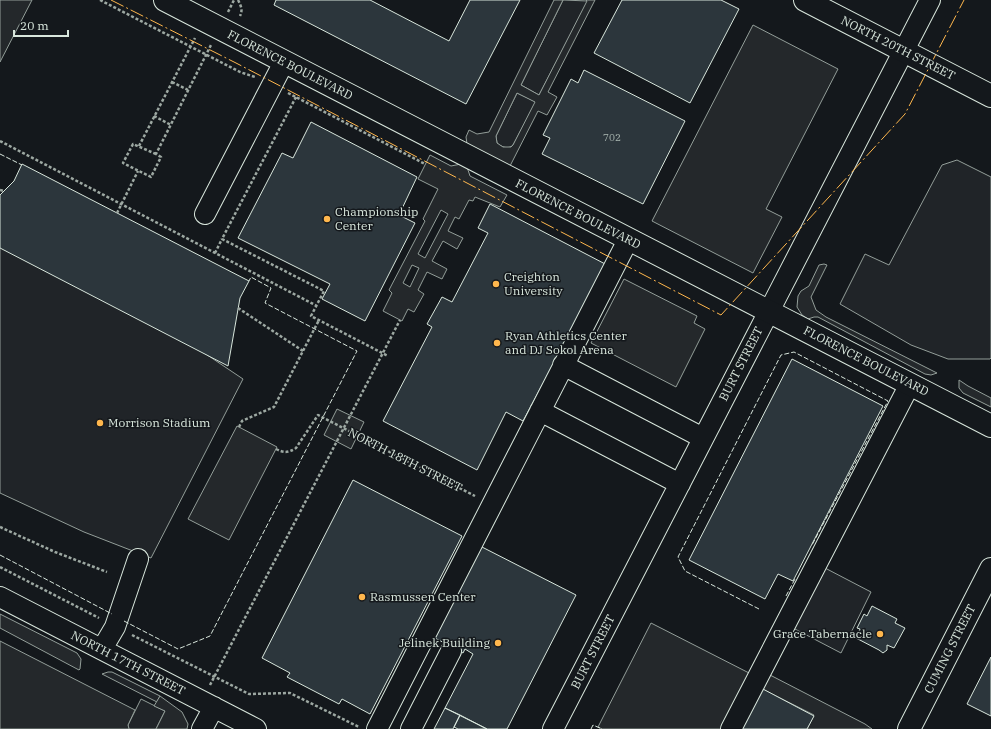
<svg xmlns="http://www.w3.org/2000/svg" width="991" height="729" font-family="'IBM Plex Serif',serif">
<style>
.green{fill:#202428;stroke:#939e99}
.parking{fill:#24282b;stroke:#939e99;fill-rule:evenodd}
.building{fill:#2c363c;stroke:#d8e6dc}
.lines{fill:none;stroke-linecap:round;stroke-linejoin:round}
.minor-casing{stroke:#d8e6dc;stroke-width:22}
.major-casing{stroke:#d8e6dc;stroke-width:24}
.highway-casing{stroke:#d8e6dc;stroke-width:24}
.path{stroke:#9da8a2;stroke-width:2.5;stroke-dasharray:3 2;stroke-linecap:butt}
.minor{stroke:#14181c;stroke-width:20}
.major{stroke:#14181c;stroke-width:22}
.highway{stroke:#14181c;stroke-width:22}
.fence{stroke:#d8e6dc;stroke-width:1;stroke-dasharray:5 2;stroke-linecap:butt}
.power{stroke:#ffb74d;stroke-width:1;stroke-dasharray:14 3 2 3;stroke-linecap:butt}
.poi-dot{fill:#ffb74d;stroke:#14181c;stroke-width:1.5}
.labels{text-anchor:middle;stroke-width:3;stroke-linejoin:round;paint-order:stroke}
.number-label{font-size:10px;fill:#adbab4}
.street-label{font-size:12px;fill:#d8e6dc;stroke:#14181c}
.poi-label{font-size:12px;fill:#d8e6dc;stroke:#14181c;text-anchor:start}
</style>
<rect width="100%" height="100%" fill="#14181c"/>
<path class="green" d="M563,0L588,1L539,95L521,85Z
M517,93L536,102L513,145C508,150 502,147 497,143L496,136Z
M957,160L991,177V358L990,359H948L911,345L840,304L865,254L889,265L942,165Z
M0,247L161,324L243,379L151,558L84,532L0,493Z
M825,568L871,592L841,653L793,628Z
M108,672H112L160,696L157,702L102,674Z
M141,699L165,711L156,729H129L128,725Z"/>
<path class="parking" d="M0,0H32L0,62Z
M554,0H563L521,85L539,95L587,1L586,0H595L548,92L557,97L547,115L538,111L510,166L467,144L466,137L469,130L477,134L489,132ZM517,93L535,102L513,145L511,147H503L497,143L496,136Z
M753,25L838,69L766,209L782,217L753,273L652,221Z
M430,155L451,166L461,164L467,167L470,176L507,195L500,207L475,197L473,201L469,200L459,219L455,217L448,231L463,238L457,249L443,241L432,261L447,269L442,279L427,272L418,290L424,294L414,312L408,309L402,321L383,311L392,293L389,290L425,221L423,219L438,189L418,179ZM441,210L448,214L425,258L418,254ZM412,265L419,268L410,287L403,283Z
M824,264L827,265L811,297L816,310L826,317L937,373L931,375L925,374L818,317H814L808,319L802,315L797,307L798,296L801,291L809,286L819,265Z
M624,279L697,316L694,323L705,329L676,387L591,343Z
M959,380L968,386L991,398V407L963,393L959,388Z
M337,409L364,422L351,449L324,435Z
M237,426L277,447L229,540L188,519Z
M0,614L77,653L81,659L80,669L79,670L0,628Z
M651,623L751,674L723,729H602L598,727Z
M0,641L135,710L128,725L129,729H0Z
M770,675L865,724L872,729H807L814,715L762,689Z
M160,696L182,712L188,724L187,729H156L165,711L154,706Z"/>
<path class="building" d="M276,0H370L449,41L470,0H520L466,104L274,5Z
M622,0H721L739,9L690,103L594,53Z
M584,70L685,121L643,204L542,154L550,138L543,135L571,79L578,83Z
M311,122L417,177L399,215L415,223L365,321L322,299L330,284L238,238L282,153L293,158Z
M22,164L249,281L240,298L228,366L0,248V195L14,181Z
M490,204L609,266L560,361L556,359L523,421L506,412L477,470L383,421L432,327L427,324L442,297L452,302L488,233L478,228Z
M792,359L883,406L793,581L778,574L765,599L689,560Z
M353,480L462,536L370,714L342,699L339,704L287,677L290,673L262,658Z
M480,546L576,595L507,729H487L445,708L473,654L465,649L463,653L433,637Z
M872,606L897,619L895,623L905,628L894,648L887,645V650L883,653L879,650L856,638L860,629L857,628L864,614L867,616Z
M991,657V716L967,704Z
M761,688L814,716L807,729H739Z
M445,708L460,715L453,729H434Z
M460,715L487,729H458L454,727Z"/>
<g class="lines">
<g class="minor-casing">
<path id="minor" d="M205,214L284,62
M563,365L703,438
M540,411L680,484
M0,597L256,729
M102,649L115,627L138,559
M202,729L214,707
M377,729L628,240
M411,729L451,651
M553,729L930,0
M731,729L910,384"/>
</g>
<g class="major-casing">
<path id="major" d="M165,0L991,426
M805,0L991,96"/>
</g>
<g class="highway-casing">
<path id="highway" d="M909,729L991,569"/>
</g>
<path class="path" d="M100,0L240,72L255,77
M238,0C241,6 243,10 240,16
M228,12L234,0
M172,82L188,90
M288,93L425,164
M296,97L222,239L324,291L311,316L388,356
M154,116L171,125
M0,141L317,306
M139,146L195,38
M156,154L133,144L123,163L151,177L161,157L156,154L211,45
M0,190L4,191
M117,213L138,171
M215,253L222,239
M238,308L303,351
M239,427L242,421L274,407L319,320
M276,449C284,453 288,453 296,448L318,415L475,496
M0,527L55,552L107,572
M0,567L99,618
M132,635L249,694L290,693L359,727
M210,685L400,320"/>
<use href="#minor" class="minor"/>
<use href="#major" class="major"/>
<use href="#highway" class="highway"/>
<path class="fence" d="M0,154L22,165
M0,555L112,614
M786,596L795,579
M759,609L685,571L678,557L781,355L794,352L888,401L812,545
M124,621L178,649L210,636L357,351L265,303L271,288L251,277L249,281
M591,729L593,725L602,729"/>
<path class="power" d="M111,0L236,63L721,315L905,114L964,0"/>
</g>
<g class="poi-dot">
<circle cx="327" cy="219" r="4"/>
<circle cx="496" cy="284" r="4"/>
<circle cx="497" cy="343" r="4"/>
<circle cx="100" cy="423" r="4"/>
<circle cx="362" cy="597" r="4"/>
<circle cx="880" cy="634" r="4"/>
<circle cx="498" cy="643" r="4"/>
</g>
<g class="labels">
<g class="number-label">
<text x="612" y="141">702</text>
</g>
<g class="street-label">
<text transform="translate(898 48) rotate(27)" y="4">NORTH 20TH STREET</text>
<text transform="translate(290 65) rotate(27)" y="4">FLORENCE BOULEVARD</text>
<text transform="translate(578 214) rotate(27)" y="4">FLORENCE BOULEVARD</text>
<text transform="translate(866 361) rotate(27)" y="4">FLORENCE BOULEVARD</text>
<text transform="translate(741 364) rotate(-63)" y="4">BURT STREET</text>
<text transform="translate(405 460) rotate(27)" y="4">NORTH 18TH STREET</text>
<text transform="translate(950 649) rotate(-63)" y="4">CUMING STREET</text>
<text transform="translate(593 652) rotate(-63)" y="4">BURT STREET</text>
<text transform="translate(128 663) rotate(27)" y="4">NORTH 17TH STREET</text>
</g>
<g class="poi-label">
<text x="335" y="216">Championship<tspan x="335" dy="14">Center</tspan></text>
<text x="504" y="281">Creighton<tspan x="504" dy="14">University</tspan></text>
<text x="505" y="340">Ryan Athletics Center<tspan x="505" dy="14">and DJ Sokol Arena</tspan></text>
<text x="108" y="427">Morrison Stadium</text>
<text x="370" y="601">Rasmussen Center</text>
<text x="872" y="638" text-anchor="end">Grace Tabernacle</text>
<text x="490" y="647" text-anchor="end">Jelinek Building</text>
</g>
</g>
<path d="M14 30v6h54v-6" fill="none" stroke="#d8e6dc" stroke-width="2"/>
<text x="20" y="30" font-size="12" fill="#d8e6dc" stroke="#14181c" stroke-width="3" paint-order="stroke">20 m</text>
</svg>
